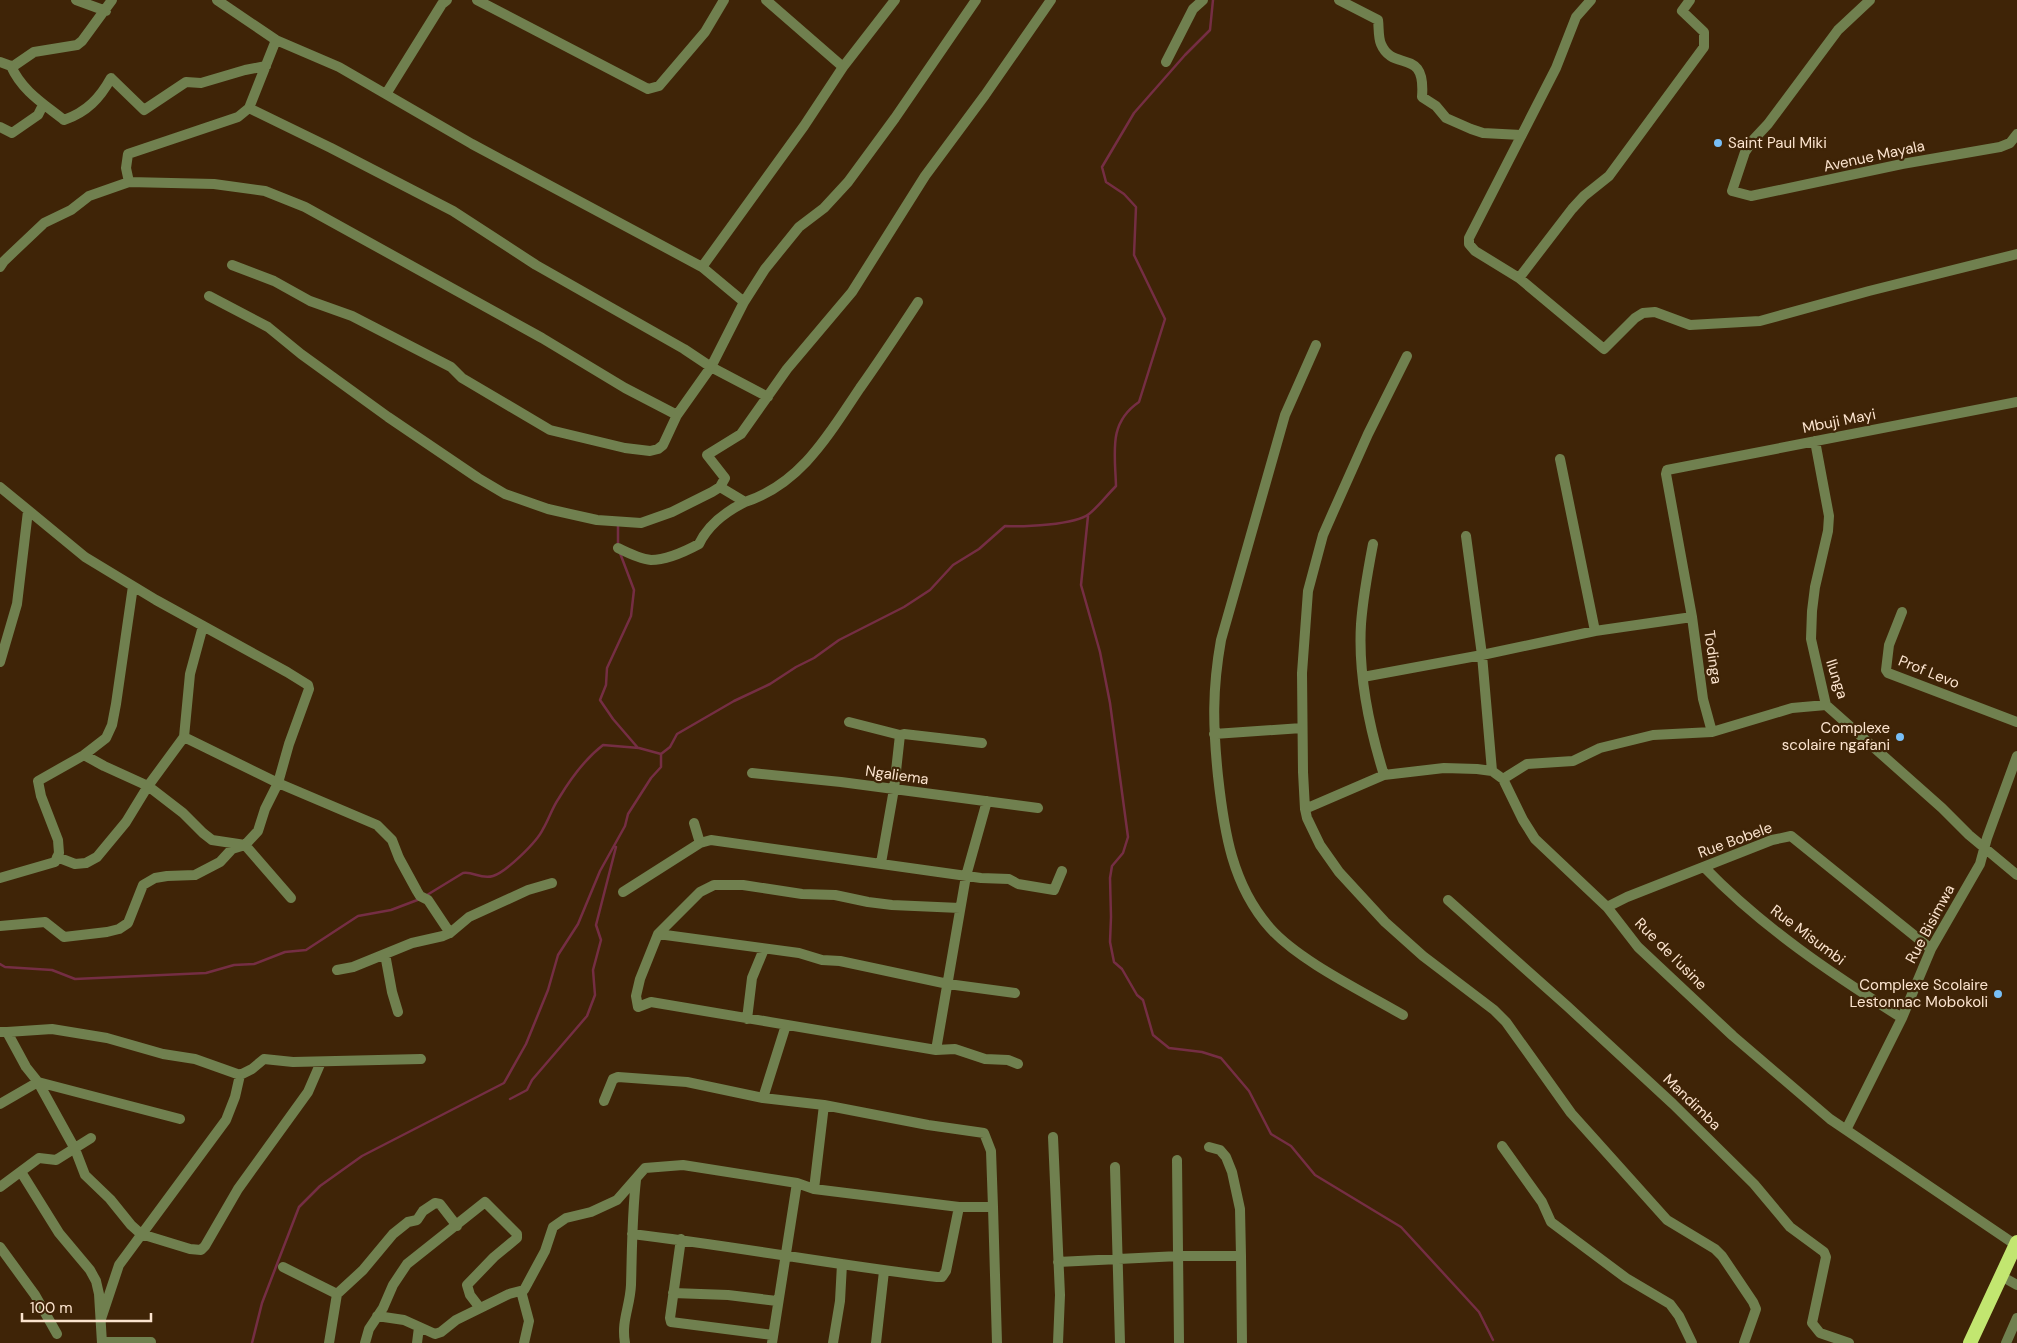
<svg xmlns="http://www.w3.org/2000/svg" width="2017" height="1343" font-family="'DM Sans',sans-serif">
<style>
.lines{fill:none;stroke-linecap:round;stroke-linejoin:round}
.stream{stroke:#752e44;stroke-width:2.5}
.minor{stroke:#70804f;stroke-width:10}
.trunk{stroke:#c2e670;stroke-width:14}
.poi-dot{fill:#78bff7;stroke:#3f2407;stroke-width:2}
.labels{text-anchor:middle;stroke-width:4.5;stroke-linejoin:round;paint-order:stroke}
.poi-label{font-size:15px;fill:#fce4cf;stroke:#3f2407;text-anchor:end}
.street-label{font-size:15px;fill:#fce4cf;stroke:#3f2407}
</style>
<rect width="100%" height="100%" fill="#3f2407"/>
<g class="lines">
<path class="stream" d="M1088,516L1081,585L1100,652L1110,703L1128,837L1123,853L1112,866L1110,878L1111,917L1110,942L1114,962L1122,969L1137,995L1143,1000L1153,1035L1169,1048L1202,1052L1221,1058L1249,1091L1271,1134L1291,1146L1315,1175L1401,1227L1479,1312L1493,1340
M618,524V546
M620,553L634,590L631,616L607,668L606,685L600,700L613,719L638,748
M661,754L670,747L677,734L734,701L770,684L796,667L814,658L839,640L904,607L930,590L953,565L979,549L1005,526C1023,527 1075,525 1089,514C1099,506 1107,495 1116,486C1115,452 1108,423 1139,402L1165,319L1134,255L1136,207L1124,194L1106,182L1102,167L1134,113L1185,55L1210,30L1213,0
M427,895L463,873C473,871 481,880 493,876C506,872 537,842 543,829C549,819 552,808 559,798C571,778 585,759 603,745L639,748L661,754
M0,964L5,967L52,970L75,979L206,973L234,965L254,964L285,952L306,950L358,916L391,910L420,899
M510,1099L527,1090L532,1080L587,1016L595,995L593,970L601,940L596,925L616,847
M252,1343L262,1303L299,1207L320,1186L362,1156L504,1083L526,1044L548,990L558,955L578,924L600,871L625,826L628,814L651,778L661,767V754"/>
<path class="minor" d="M76,0L106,11
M217,0L276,40L339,67L472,144L702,267L744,302
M477,0L648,89L659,86L705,32L724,0
M766,0L843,67
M1339,0L1378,20C1379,27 1378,37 1381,44C1393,73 1426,46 1422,97L1436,106L1446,118L1471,129L1483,133L1521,135
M1591,0L1576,17L1556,68L1469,238V244L1475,251L1519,278L1604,349L1635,318L1643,313L1655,312L1690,325L1760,321L1869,291L2017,254
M1870,0L1838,30L1768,124L1753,140L1745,152L1732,191L1751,196L1902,164L2000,147L2010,143L2017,134
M0,62L11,66L15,65L34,52L77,45L82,41L112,0
M1166,62L1193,9L1203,0
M11,66C22,91 44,104 64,120C87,112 100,98 111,78L144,110L186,82L201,83L245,70L266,66
M386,94L442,4L447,0
M249,108L331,148L453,211L536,265L684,349L711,367L768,397
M0,127L12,133L38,115L43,105
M129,182L126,168L128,154L238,117L249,108L276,40
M232,265L274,281L310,301L352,316L451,367L462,378L550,430L625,448L650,451L658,449L663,445L677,415L711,367L744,302L765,269L799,227L824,208L848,182L895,118L976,0
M0,267L4,261L44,223L71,210L89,196L129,182L214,184L265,191L305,207L542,338L625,388L677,415
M702,267L804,126L843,67L895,0
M1519,278L1572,209L1584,196L1609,176L1704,47V32L1682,11L1690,0
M209,296L268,327L301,354L388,417L478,478L505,494L548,509L597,520L641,523L672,512L712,492L720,487L725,478L707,455L741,434L787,369L852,292L925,176L985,95L1051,0
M1316,345L1285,415L1221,640C1212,690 1213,727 1218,776C1224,831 1232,885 1270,928C1299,961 1364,992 1403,1015
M1407,356L1368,434L1334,510L1323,535L1308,591L1302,673L1303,772L1305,809L1307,818L1320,845L1339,872L1385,922L1423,956L1494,1010L1506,1022L1571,1113L1667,1220L1715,1249L1722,1256L1753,1302L1756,1309L1744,1343
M1815,441L1829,516L1828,531L1815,587L1812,611L1811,639L1826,705L1942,808L1969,835L2017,875
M1560,459L1595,631
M0,487L85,557L156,600L287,672L308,685L309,689L289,744L278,783L265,809L258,831L245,845L232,849L220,862L195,875L167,876L155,878L143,885L128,923L119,929L107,932L64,937L45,922L0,926
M720,487L745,502C801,484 829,434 860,388C880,360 899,331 918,302
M1466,536L1482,655L1492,771
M1373,544C1368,570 1363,597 1361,624C1358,674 1369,727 1384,775
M618,548C628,553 640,559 651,560C666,560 686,551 699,544C708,525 727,511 745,502
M1902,612L1889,645L1886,670L1888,673L2017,722
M0,662L17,604L28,511
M1363,677L1482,655L1595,631L1692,617
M1826,705L1792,708L1712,732L1703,699L1692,617L1666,474L1667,470L2017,402
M849,722L900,735
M1214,734L1302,728
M184,737L278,783L377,825L392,840L399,858L417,891L420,896L428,900L450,933
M84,755L104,766L148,786L183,813L203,833L212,840L245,845L291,898
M752,773L841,782L1038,808
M1503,779L1527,764L1573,761L1600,748L1653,735L1712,732
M1305,809L1384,775L1444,768L1477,769L1492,771L1503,779L1523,820L1535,839L1607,907L1638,947L1733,1036L1830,1119L2016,1245
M694,823L700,843L711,840L981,878L1009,879L1018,884L1054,890L1062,871
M57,857L75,864L86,863L97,857L126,822L148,786L184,737L190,674L203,626
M881,863L894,789L900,735L904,734L982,743
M1704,867C1762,927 1832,974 1902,1018
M0,878L55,862L59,853L58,840L41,796L38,781L84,755L106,738L112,725L116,704L133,586
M623,892L700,843
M1448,900L1567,1006L1673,1104L1754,1184L1790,1227L1824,1252L1826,1257L1812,1323L1820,1333L1849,1343
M1607,907L1627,897L1772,840L1791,836L1931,949
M960,908L892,905L868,902L835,895L802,894L743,885H714L700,892L658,934L640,979L636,996L638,1007L651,1002L936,1050L955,1049L985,1059L1008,1060L1018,1064
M658,934L799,953L822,960L840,961L948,984L1015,993
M385,954L392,992L398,1012
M337,970L353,967L412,943L443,936L450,933L469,917L528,890L552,883
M747,1019L752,978L764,949
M0,1032H7L26,1067L38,1082L75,1149L85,1175L110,1199L131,1225L141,1234L190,1249L201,1250L205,1246L238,1189L308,1092L321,1062
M7,1032L52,1029L107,1038L163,1054L195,1059L240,1075L252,1069L264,1059L293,1062L421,1059
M936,1050L966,876L987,801
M763,1098L786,1025
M604,1101L613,1079L618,1077L687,1082L763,1098L824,1105L814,1189
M0,1104L38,1082L180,1119
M824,1105L928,1125L984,1133L991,1151L993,1207
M1846,1130L1902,1018L1931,949L1980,864L1987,838L2017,756
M1053,1137L1060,1295L1058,1343
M1502,1146L1542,1202L1551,1222L1626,1278L1670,1304L1679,1316L1692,1343
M1209,1147L1220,1150L1226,1157L1232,1172L1240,1209L1241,1256
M1177,1160L1179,1343
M1115,1167L1120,1343
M21,1172L59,1233L90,1270L96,1281L99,1294L102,1343
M0,1187L39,1158L56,1160L91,1138
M959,1207H993L997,1343
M681,1239L670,1318L671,1322L773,1335
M0,1247L35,1295L57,1334
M1058,1262L1179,1256H1241L1242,1343
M283,1267L337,1294
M2001,1276L2017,1285
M521,1291L529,1321L524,1343
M673,1293L728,1295L777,1301
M377,1316L404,1320L435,1334L441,1332L456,1320L509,1294L524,1290L545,1251L553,1227L566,1218L591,1212L617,1200L645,1168L683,1165L797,1183L814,1189L959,1207L946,1271L942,1277H937C835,1265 734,1246 632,1234
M101,1319L119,1265L226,1120L235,1097L240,1075
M102,1342H151
M329,1343L337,1294L363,1270L393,1234L408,1222L417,1220L423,1211L435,1203L440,1204L457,1226
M365,1343L369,1329L383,1308L393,1285L407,1264L485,1202L517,1234V1238L494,1257L467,1285L470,1295L480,1308
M417,1343L419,1327
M625,1343C621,1321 630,1307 631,1285C632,1250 632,1215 636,1180
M772,1343L797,1183
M833,1343L840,1301L842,1264
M876,1343L884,1271
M2006,1343L2017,1318"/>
<path class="trunk" d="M1970,1343L2017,1242"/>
</g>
<g class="poi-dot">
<circle cx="1718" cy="143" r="5"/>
<circle cx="1900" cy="737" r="5"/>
<circle cx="1998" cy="994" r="5"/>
</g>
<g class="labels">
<g class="poi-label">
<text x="1728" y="148" text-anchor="start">Saint Paul Miki</text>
<text x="1890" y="733">Complexe<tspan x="1890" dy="17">scolaire ngafani</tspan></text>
<text x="1988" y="990">Complexe Scolaire<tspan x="1988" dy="17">Lestonnac Mobokoli</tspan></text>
</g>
<g class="street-label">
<text transform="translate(1874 156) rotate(-12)" y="5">Avenue Mayala</text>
<text transform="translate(1839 421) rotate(-11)" y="5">Mbuji Mayi</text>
<text transform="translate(1713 657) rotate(82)" y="5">Todinga</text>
<text transform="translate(1929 672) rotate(22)" y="5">Prof Levo</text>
<text transform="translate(1837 679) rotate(72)" y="5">Ilunga</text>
<text transform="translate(897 775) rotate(8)" y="5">Ngaliema</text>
<text transform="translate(1735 840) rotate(-20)" y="5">Rue Bobele</text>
<text transform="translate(1930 924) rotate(-62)" y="5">Rue Bisimwa</text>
<text transform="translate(1808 935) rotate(37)" y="5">Rue Misumbi</text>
<text transform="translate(1671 954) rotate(45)" y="5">Rue de l'usine</text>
<text transform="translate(1692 1102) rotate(44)" y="5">Mandimba</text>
</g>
</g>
<path d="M22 1313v8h129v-8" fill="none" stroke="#fce4cf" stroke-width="2.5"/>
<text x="30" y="1313" font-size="15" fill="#fce4cf" stroke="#3f2407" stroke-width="4" paint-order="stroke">100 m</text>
</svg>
